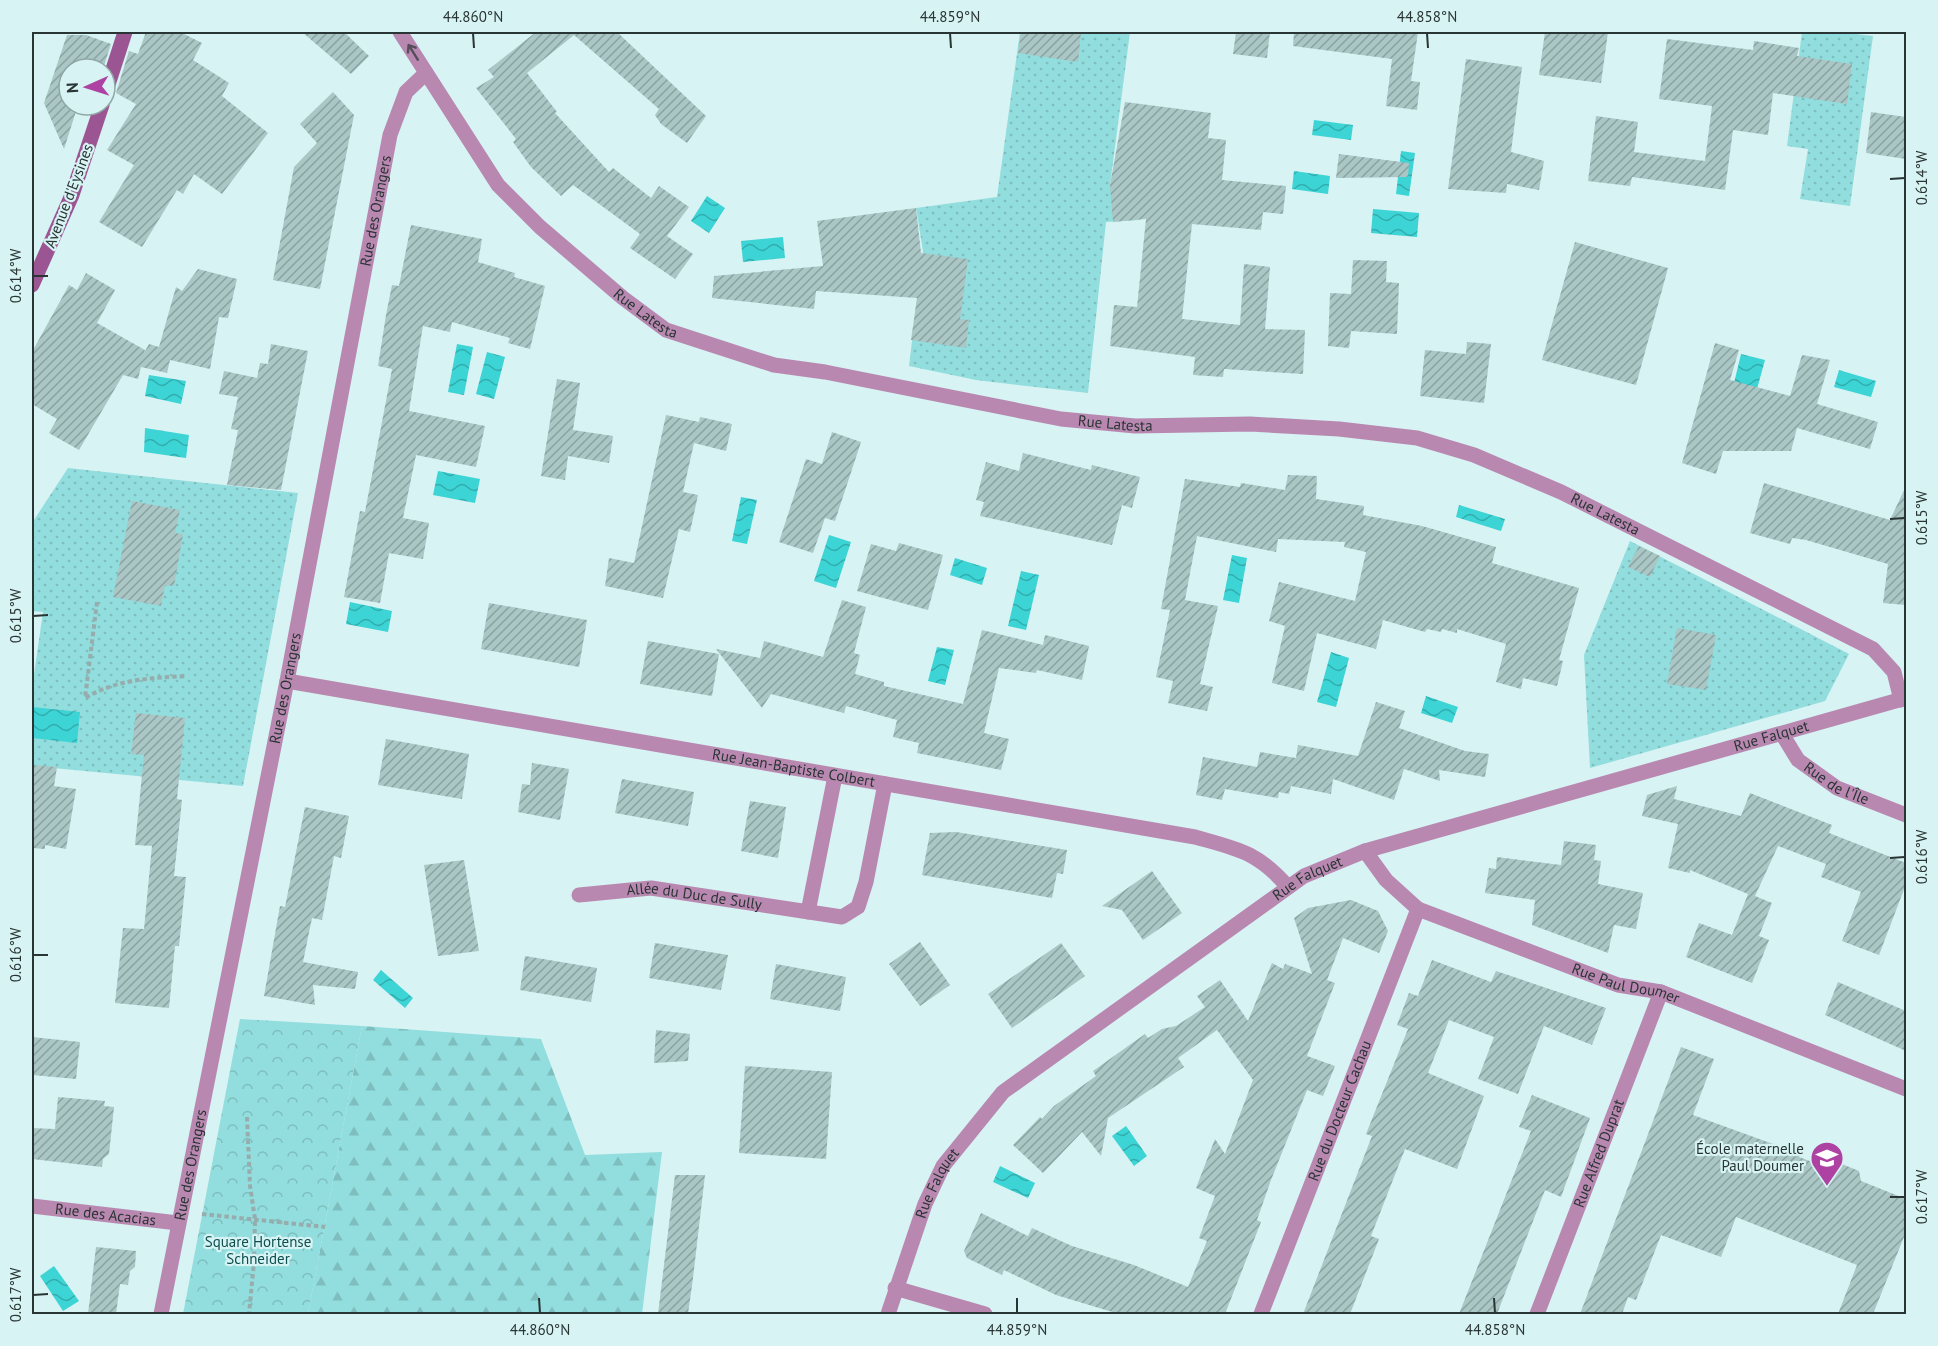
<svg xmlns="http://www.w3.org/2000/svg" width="1938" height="1346" font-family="'PT Sans',sans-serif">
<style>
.forest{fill:url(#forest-firs)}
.park{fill:url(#park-crowns)}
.garden{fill:url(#garden-dots)}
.water{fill:url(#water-waves)}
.building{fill:url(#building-hatch)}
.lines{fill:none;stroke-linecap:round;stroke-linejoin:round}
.path{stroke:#97adad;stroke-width:4;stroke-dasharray:4.5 3;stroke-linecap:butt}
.street{stroke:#b988b1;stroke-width:15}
.secondary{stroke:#9c5593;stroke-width:15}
.oneway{stroke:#544d5a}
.ticks{fill:none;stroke:#293434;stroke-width:2}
.labels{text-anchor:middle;stroke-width:4.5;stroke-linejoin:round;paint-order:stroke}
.street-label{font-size:15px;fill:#293434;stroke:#d7f3f3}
.poi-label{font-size:15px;fill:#293434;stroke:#d7f3f3;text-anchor:end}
.park-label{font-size:15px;fill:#0e4e4f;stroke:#d7f3f3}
.neatline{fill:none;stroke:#293434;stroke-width:2}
.ticks-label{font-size:15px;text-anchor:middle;fill:#293434}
</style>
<defs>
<pattern id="forest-firs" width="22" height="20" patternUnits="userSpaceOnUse" patternTransform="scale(1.5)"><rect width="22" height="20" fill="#92dddd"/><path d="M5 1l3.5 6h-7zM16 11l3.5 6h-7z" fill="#7ebebe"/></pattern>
<pattern id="park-crowns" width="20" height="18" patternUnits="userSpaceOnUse" patternTransform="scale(1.5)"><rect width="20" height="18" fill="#92dddd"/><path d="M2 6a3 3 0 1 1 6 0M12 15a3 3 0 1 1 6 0" fill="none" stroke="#7ebebe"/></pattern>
<pattern id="garden-dots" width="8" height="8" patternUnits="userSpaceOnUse" patternTransform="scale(1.5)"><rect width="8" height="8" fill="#92dddd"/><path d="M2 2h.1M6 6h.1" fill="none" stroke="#7ebebe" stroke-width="1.8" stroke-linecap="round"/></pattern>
<pattern id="water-waves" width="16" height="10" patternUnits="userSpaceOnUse" patternTransform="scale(1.5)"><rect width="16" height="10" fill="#3cd4d5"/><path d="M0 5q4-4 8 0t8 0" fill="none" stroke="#32adae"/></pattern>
<pattern id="building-hatch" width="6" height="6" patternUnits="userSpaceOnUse" patternTransform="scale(1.5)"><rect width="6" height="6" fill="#aac6c5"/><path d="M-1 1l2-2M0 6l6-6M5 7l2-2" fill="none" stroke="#8aa2a1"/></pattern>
</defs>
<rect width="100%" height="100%" fill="#d7f3f3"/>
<path class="forest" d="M362,1026L541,1039L585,1155L662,1152L642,1314H308Z"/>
<path class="park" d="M240,1019L362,1026L308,1314H183Z"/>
<path class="garden" d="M1020,32H1130L1110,185L1136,181L1139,220L1106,222L1088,393L976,380L909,366L923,251L916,208L997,197Z
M1802,32H1838L1873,36L1850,206L1800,199L1808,149L1787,146Z
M68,468L298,493L243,786L32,766V688L43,612L32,611V523Z
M1630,541L1849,654L1825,701L1590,768L1584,655Z"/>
<path class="water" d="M1314,120L1353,125L1351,140L1312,135Z
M1401,151L1415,153L1409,196L1396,194Z
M1294,171L1330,176L1328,194L1292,189Z
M707,196L725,208L709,233L691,221Z
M1373,209L1419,213L1417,237L1371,233Z
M783,237L785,258L743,262L741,241Z
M457,344L473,347L464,395L448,392Z
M487,352L505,357L494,399L476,394Z
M1741,354L1765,360L1757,389L1734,383Z
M1839,370L1876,381L1871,397L1834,387Z
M149,375L186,381L181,404L145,396Z
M145,428L189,435L186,458L144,452Z
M438,471L480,479L475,503L433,495Z
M741,497L757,500L747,544L732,541Z
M1459,505L1505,519L1501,531L1456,517Z
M829,535L851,542L836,588L814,581Z
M1232,555L1247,558L1239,603L1223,600Z
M955,558L987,568L982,585L950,575Z
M1021,571L1039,575L1026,630L1008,626Z
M350,602L392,611L388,632L346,624Z
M937,647L954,650L945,685L928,681Z
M1331,652L1349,658L1336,707L1317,702Z
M1426,696L1458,707L1452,723L1421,713Z
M32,707L80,712L77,743L32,738Z
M381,970L413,998L405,1008L373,980Z
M1126,1126L1147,1156L1134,1166L1112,1136Z
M1000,1166L1035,1183L1028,1198L993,1182Z
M54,1266L79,1301L63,1311L40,1276Z"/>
<path class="building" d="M146,32H180L202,43L193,60L229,83L222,96L268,133L222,194L194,174L183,194L177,190L142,247L99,222L134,165L107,150L136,104L116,93L129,51L138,54Z
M302,32H344L369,56L351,74Z
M536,32H617L706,116L687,143L661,124L655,115L659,109L574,35L527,73L557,112L555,113L609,172L613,168L651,198L659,186L689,207L667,236L693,254L675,279L630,248L640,234L591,198L573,185L561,196L531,167L513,142L516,139L476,88L494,77L488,70Z
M1021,32H1081L1078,62L1018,53Z
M1236,32H1270L1267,58L1233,54Z
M1294,32H1418L1411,81L1420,82L1417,110L1386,106L1392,59L1293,46Z
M1545,32H1608L1601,83L1539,75Z
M67,35H86L111,44L103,69H69V105H78L64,149L44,103Z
M1667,39L1753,50L1754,41L1799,48L1797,56L1852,64L1847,104L1773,93L1768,135L1733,130L1725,190L1632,177L1630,186L1588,181L1596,116L1638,122L1634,152L1705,161L1712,106L1659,99Z
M1466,59L1522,67L1511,152L1544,161L1539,190L1507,184L1506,193L1448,189Z
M333,92L354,115L320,289L273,280L294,167L317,143L300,124Z
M1125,102L1211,113L1208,138L1226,140L1222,180L1286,186L1283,214L1263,212L1261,230L1192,224L1182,319L1240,325L1244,264L1270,267L1265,329L1305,330L1303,374L1224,369L1223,377L1193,375L1195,357L1110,346L1114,305L1137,307L1146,219L1113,222L1110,185Z
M1871,112L1906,117V159L1866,153Z
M1339,154L1409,163L1408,177L1336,178Z
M916,208L921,253L968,259L960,319L969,320L966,348L911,340L917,298L816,291L814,309L712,298L714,276L823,266L817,221Z
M411,225L482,239L478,262L515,273L514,277L545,286L530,349L508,343L510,338L452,322L450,332L423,326L409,411L485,426L476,467L416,455L403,518L429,523L423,559L389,553L380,603L344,597L360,511L365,512L392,369L378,366L386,315L392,285L399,286Z
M1575,242L1668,268L1636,385L1542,360Z
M1353,260L1387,261L1386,282L1399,283L1397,334L1351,331L1349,348L1328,346L1330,293L1351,294Z
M198,269L237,279L228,318L219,317L210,369L170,360L167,373L141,367L138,379L123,375L79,450L49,433L57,419L32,404V352L69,285L77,290L86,273L115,290L97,323L145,350L144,353L149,344L159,347L176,287L182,291Z
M1467,342L1491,344L1484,403L1420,396L1425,350L1466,354Z
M1715,343L1739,350L1730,380L1790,396L1802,355L1830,360L1817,404L1878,422L1870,449L1797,428L1791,451H1723L1716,474L1682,463Z
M271,344L308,351L281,490L227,485L238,430L231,429L238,397L219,394L224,371L257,378L260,363L268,364Z
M557,379L580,383L573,430L613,436L609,463L568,456L565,480L541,476Z
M666,415L699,422L700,417L732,424L726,451L694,443L683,492L698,495L690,532L679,529L663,598L605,586L609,558L634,563Z
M832,432L861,442L835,521L825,518L813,553L779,542L806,459L822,464Z
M1023,453L1091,470L1092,465L1140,477L1132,508L1122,505L1112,545L980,516L984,502L976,500L986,462L1019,471Z
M1288,475L1317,476L1316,499L1364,506L1363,515L1422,526L1496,547L1492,563L1579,588L1559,660L1563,661L1557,686L1523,678L1521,689L1496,682L1506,644L1457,629V633L1442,629L1441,632L1427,629L1425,632L1383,620L1376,649L1317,633L1304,691L1272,683L1285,626L1269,621L1279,582L1355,601L1366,552L1344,547L1345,542L1278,539L1276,552L1197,536L1185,600L1218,606L1200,684L1213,687L1207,711L1168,703L1173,681L1156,677L1170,610L1161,609L1185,479L1240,487L1241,483L1285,490Z
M1764,483L1890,520L1906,486V605L1883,603L1888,564L1806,540L1792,538L1790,544L1750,533Z
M132,501L180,510L175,533L183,534L174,586L165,585L161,606L113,597Z
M899,543L943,555L928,610L857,591L871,544L896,551Z
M1639,546L1660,556L1650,577L1628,567Z
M842,600L866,607L854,653L860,655L855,674L884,682V686L963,704L982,630L1043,645L1045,635L1089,646L1082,680L1037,670L1036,673L999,668L984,733L1009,739L1001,770L917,753L919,743L893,737L897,720L846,706L844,713L771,694L762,708L716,649L760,658L764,641L823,657Z
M489,603L587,620L579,667L481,649Z
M1677,628L1716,635L1706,690L1667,684Z
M648,641L719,654L712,696L640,684Z
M1376,702L1405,711L1399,728L1465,751L1489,754L1485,777L1439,770L1440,781L1404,769L1394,800L1333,779L1331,794L1291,786L1289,794L1279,792L1278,798L1225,789L1222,800L1196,795L1203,757L1257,767L1260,752L1296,758L1298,745L1358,756Z
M136,713L185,718L177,799L182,800L174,876L186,877L179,946H175L169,1008L115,1003L123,928L144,929L152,846L135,845L144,755L131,754Z
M386,739L469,754L462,799L378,785Z
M532,763L569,769L560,820L518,812L522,784L530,785Z
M32,765L57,767L54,786L76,789L66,849L45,845V849L32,848Z
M622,779L694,792L688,826L615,813Z
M1677,786L1674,799L1741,816L1750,793L1832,825L1829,833L1906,863V884L1879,955L1842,941L1861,892L1821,877L1826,864L1778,846L1755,896L1772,903L1759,936L1769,940L1752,983L1686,957L1699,923L1732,935L1748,894L1690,870V873L1668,868L1678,824L1642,816L1647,795Z
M750,801L786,807L778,858L741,851Z
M305,807L349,816L341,858L334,856L322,920L312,918L303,962L358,972L355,989L313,985L315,1005L264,996L280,906L285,907Z
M956,832L1067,850L1063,874L1057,873L1052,898L922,875L930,833Z
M1564,841L1596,845L1594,860L1601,861L1598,884L1643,893L1636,929L1614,925L1608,953L1532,925L1535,900L1485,893L1489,868L1496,869L1497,857L1561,865Z
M464,860L479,951L438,956L424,865Z
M1152,871L1182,913L1143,940L1122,910L1102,906Z
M1351,900L1378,911L1388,931L1379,953L1343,938L1327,980L1335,983L1307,1056L1335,1066L1323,1096L1307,1090L1271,1180L1257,1220L1261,1222L1225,1314H1119L1056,1295L1004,1270L1002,1275L967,1258L964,1251L981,1213L1028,1236L1032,1228L1072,1246L1134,1265L1188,1287L1207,1241L1199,1238L1215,1196L1196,1188L1215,1139L1225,1154L1253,1080L1217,1030L1178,1058L1184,1067L1108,1118L1101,1156L1082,1132L1043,1173L1013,1145L1040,1117L1042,1119L1054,1106L1096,1076L1093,1071L1107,1061L1145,1034L1148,1038L1162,1029L1176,1026L1205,1007L1197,996L1220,980L1248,1021L1272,963L1283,969L1285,964L1312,974L1294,918L1308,908Z
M920,942L950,985L920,1006L889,964Z
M655,943L728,955L721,990L649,978Z
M1061,943L1085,976L1012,1028L988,994Z
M525,956L597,968L591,1002L520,990Z
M1432,960L1491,982L1496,971L1606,1008L1592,1045L1544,1026L1518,1094L1478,1079L1494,1037L1449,1020L1428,1073L1484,1096L1457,1169L1405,1149L1371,1236L1379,1239L1350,1314H1303L1372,1136L1366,1134L1408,1029L1397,1025L1409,993L1418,996Z
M776,964L846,977L840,1011L770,999Z
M1838,982L1906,1011V1051L1825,1015Z
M656,1030L690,1034L688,1061L654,1063Z
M32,1037L80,1042L76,1079L32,1075Z
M1681,1047L1714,1059L1693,1115L1801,1154L1799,1157L1831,1169L1842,1164L1859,1171L1861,1181L1906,1199V1232L1873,1314H1838L1857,1265L1736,1217L1721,1257L1661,1235L1636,1300L1628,1297L1622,1314H1580Z
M745,1066L832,1072L826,1159L739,1153Z
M1532,1095L1590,1118L1561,1197L1545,1190L1497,1314H1459L1531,1131L1519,1127Z
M58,1097L105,1101L104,1106L114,1107L109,1154L103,1159L102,1167L32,1159V1128L55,1129Z
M675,1175H705L693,1278L688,1314H658Z
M96,1247L136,1251L135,1267L130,1271L128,1285L120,1284L116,1314H88Z"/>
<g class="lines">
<path class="path" d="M97,602L85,698C118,679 150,678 187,676
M247,1117L250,1186L255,1219L254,1262L249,1314
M202,1214L325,1227"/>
<g class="street">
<path id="s1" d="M400,32L498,185L540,227L623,298L666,330L774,365L825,372L1061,419L1135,426L1250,424L1339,429L1417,438L1474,455L1561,492L1873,649L1894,672L1901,700"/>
<path id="s2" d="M287,681L1195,837C1238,849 1258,852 1288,887"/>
<path id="s3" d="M1782,734L1798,760L1837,788L1906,815"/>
<path id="s4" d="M1365,851L1386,880L1418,909L1618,985L1661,992L1906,1089"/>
<path id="s5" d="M579,895L651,888L842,917L858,907L866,882L885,784"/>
<path d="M808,912L835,776"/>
<path id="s6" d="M32,1206L178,1223"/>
<path d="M895,1288L985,1314"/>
<path id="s7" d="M161,1314L287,681L390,135L406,92L426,73"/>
<path id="s8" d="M888,1314L925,1204L943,1166L1003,1092L1304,876L1365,851L1906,698"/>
<path id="s9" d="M1261,1314L1418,909"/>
<path id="s10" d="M1537,1314L1661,992"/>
</g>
<path class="secondary" d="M105,94L125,32
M32,285L72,195L102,105"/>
</g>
<defs><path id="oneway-shaft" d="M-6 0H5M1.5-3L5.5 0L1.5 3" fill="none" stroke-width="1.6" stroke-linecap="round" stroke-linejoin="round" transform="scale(1.5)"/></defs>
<use class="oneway" href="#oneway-shaft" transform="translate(413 52) rotate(-122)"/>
<path class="ticks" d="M473,33L474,48M950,33L951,48M1427,33L1428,48M1890,179L1905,178M33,276H48M1890,519L1905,518M33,616L48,615M1890,858L1905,857M33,955H48M1890,1197H1905M33,1295L48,1294M539,1298L540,1313M1017,1298V1313M1494,1298L1495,1313"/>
<defs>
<g id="school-pin" transform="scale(1.725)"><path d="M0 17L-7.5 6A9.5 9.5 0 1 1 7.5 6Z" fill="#ad42a2" stroke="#d7f3f3"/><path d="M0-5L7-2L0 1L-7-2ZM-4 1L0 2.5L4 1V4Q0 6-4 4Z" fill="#fff"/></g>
</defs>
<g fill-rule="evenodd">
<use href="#school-pin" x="1827" y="1158"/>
</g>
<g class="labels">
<g class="street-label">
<text transform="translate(69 196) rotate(-69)" y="5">Avenue d'Eysines</text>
<text dy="5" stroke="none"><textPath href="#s7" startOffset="1124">Rue des Orangers</textPath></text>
<text dy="5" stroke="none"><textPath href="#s1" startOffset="378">Rue Latesta</textPath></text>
<text dy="5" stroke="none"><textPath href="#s1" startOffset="864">Rue Latesta</textPath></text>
<text dy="5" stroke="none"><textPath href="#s1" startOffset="1370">Rue Latesta</textPath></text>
<text dy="5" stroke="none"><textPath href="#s7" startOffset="638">Rue des Orangers</textPath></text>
<text dy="5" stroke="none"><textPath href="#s8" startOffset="1112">Rue Falquet</textPath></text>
<text dy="5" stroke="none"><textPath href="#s2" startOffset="514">Rue Jean-Baptiste Colbert</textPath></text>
<text dy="5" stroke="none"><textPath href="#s3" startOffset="76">Rue de l'Île</textPath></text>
<text dy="5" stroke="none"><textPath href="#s8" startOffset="626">Rue Falquet</textPath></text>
<text dy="5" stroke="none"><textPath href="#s5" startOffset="116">Allée du Duc de Sully</textPath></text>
<text dy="5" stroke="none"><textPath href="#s4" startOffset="300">Rue Paul Doumer</textPath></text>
<text dy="5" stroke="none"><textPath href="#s9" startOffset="218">Rue du Docteur Cachau</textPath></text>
<text dy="5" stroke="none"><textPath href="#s10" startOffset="172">Rue Alfred Duprat</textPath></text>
<text dy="5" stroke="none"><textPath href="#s7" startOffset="152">Rue des Orangers</textPath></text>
<text dy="5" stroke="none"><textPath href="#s8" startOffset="140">Rue Falquet</textPath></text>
<text dy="5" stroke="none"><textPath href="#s6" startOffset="74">Rue des Acacias</textPath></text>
</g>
<g class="poi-label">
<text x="1804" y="1154">École maternelle<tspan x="1804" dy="17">Paul Doumer</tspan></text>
</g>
<g class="park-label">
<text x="258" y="1247">Square Hortense<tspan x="258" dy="17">Schneider</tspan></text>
</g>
</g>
<rect width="1938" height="1346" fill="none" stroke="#d7f3f3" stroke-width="66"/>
<g transform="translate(87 87) rotate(267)"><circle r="28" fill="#d7f3f3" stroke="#91a7a7" stroke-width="1.5"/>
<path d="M0-4.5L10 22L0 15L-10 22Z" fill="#ad42a2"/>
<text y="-9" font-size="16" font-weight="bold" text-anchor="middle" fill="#293434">N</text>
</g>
<rect x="33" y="33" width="1872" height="1280" class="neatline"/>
<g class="ticks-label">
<text x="473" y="22">44.860°N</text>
<text x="950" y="22">44.859°N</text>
<text x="1427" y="22">44.858°N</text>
<text transform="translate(1922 178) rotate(-90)" y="5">0.614°W</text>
<text transform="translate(16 276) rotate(-90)" y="5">0.614°W</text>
<text transform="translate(1922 518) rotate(-90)" y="5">0.615°W</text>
<text transform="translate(16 616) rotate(-90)" y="5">0.615°W</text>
<text transform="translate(1922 857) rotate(-90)" y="5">0.616°W</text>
<text transform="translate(16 955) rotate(-90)" y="5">0.616°W</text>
<text transform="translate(1922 1197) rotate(-90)" y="5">0.617°W</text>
<text transform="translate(16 1295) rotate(-90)" y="5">0.617°W</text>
<text x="540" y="1335">44.860°N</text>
<text x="1017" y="1335">44.859°N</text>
<text x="1495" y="1335">44.858°N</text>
</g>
</svg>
